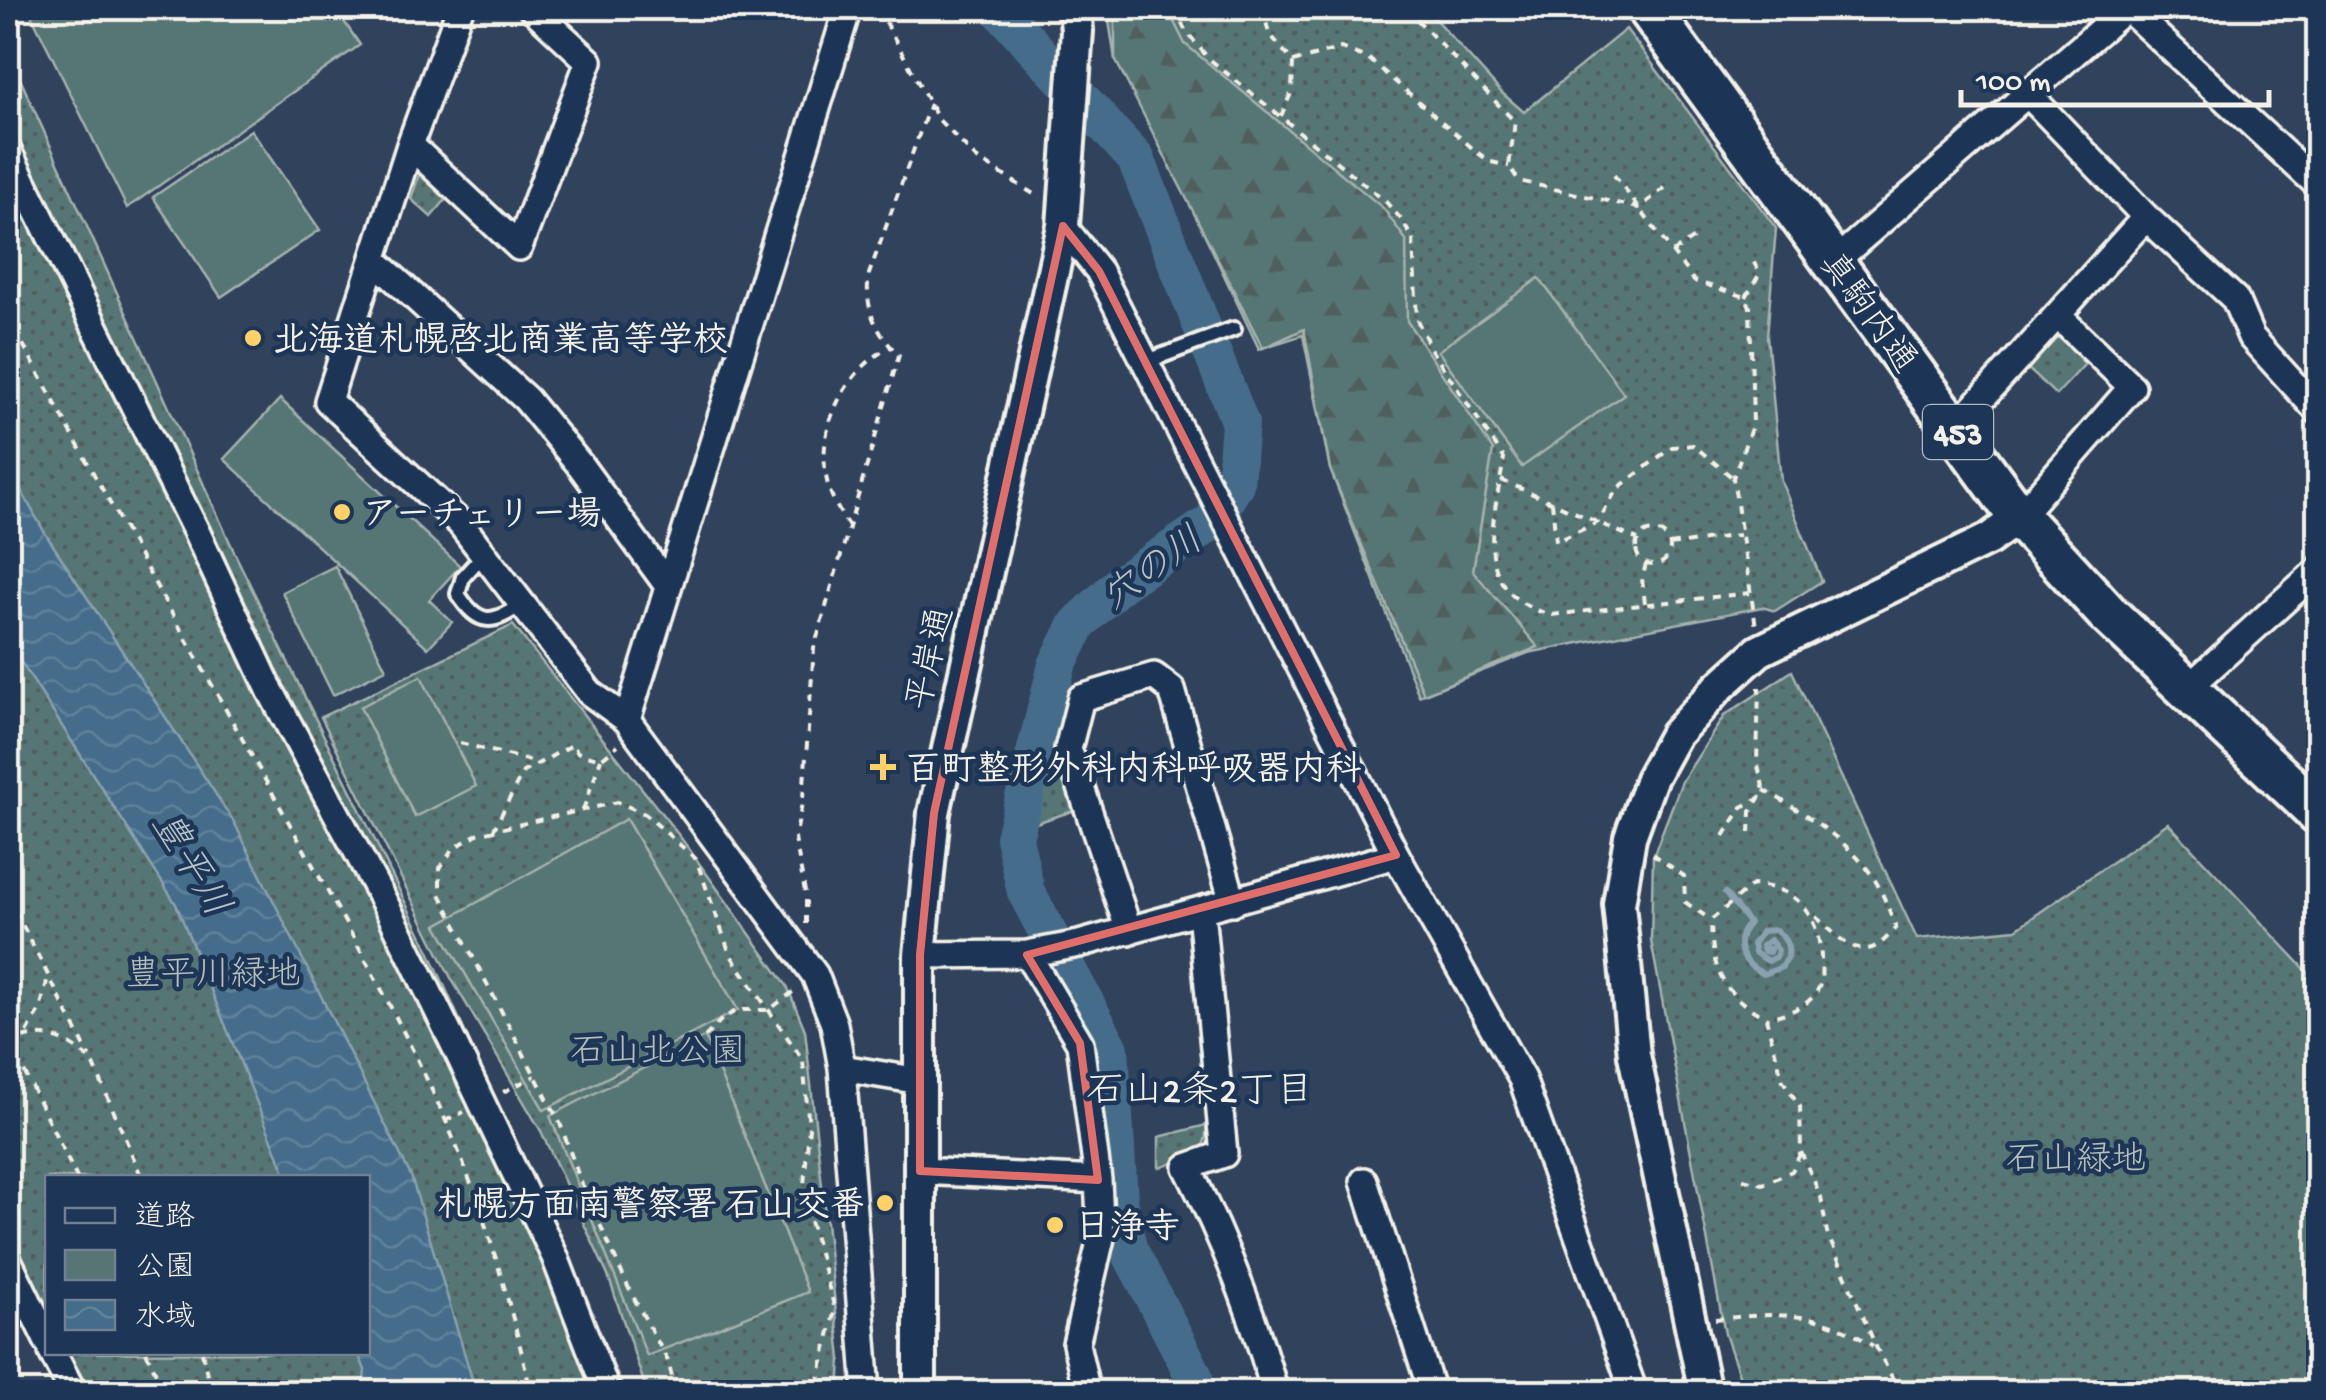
<svg xmlns="http://www.w3.org/2000/svg" width="2326" height="1400" font-family="'Gochi Hand','Klee One',sans-serif">
<style>
.green{fill:url(#green-dots);stroke:#a6b3ae;stroke-width:2.5}
.forest{fill:url(#forest-firs);stroke:#a6b3ae;stroke-width:2.5}
.pitch{fill:#577574;stroke:#a6b3ae;stroke-width:2.5}
.water{fill:url(#water-waves);stroke:#8aa2b0;stroke-width:2.5}
.lines{fill:none;stroke-linecap:round;stroke-linejoin:round}
.stream{stroke:#8aa2b0;stroke-width:6}
.river{stroke:#446d8b;stroke-width:38}
.service-casing{stroke:#f4f1e8;stroke-width:20}
.minor-casing{stroke:#f4f1e8;stroke-width:32}
.tertiary-casing{stroke:#f4f1e8;stroke-width:38}
.trunk-casing{stroke:#f4f1e8;stroke-width:48}
.path{stroke:#f4f1e8;stroke-width:4;stroke-dasharray:8 8;stroke-linecap:butt}
.service{stroke:#1d3557;stroke-width:12}
.minor{stroke:#1d3557;stroke-width:25}
.tertiary{stroke:#1d3557;stroke-width:30}
.trunk{stroke:#1d3557;stroke-width:40}
.marked{fill:none;stroke:#e06e6b;stroke-width:8;stroke-linejoin:round}
.poi-dot{fill:#ffd166;stroke:#1d3557;stroke-width:4}
.labels{text-anchor:middle;stroke-width:9;stroke-linejoin:round;paint-order:stroke}
.shield{fill:#1d3557;stroke:#b4b9bc;stroke-width:2.5}
.shield-label{font-size:32px;font-weight:bold;fill:#f4f1e8}
.street-label{font-size:35px;fill:#f4f1e8;stroke:#1d3557}
.poi-label{font-size:35px;font-weight:bold;fill:#f4f1e8;stroke:#1d3557;text-anchor:start}
.park-label{font-size:35px;fill:#b5bfba;stroke:#1d3557}
.water-label{font-size:38px;font-style:italic;fill:#b6c3c7;stroke:#1d3557}
.neighbourhood-label{font-size:38px;fill:#f4f1e8;stroke:#1d3557}
</style>
<defs>
<pattern id="green-dots" width="8" height="8" patternUnits="userSpaceOnUse" patternTransform="scale(2.5)"><rect width="8" height="8" fill="#577574"/><path d="M2 2h.1M6 6h.1" fill="none" stroke="#505e5d" stroke-width="1.8" stroke-linecap="round"/></pattern>
<pattern id="forest-firs" width="22" height="20" patternUnits="userSpaceOnUse" patternTransform="scale(2.5)"><rect width="22" height="20" fill="#577574"/><path d="M5 1l3.5 6h-7zM16 11l3.5 6h-7z" fill="#505e5d"/></pattern>
<pattern id="water-waves" width="16" height="10" patternUnits="userSpaceOnUse" patternTransform="scale(2.5)"><rect width="16" height="10" fill="#446d8b"/><path d="M0 5q4-4 8 0t8 0" fill="none" stroke="#60829b"/></pattern>
</defs>
<rect width="100%" height="100%" fill="#30425c"/>
<filter id="ink" filterUnits="userSpaceOnUse"><feTurbulence type="fractalNoise" baseFrequency=".01" numOctaves="2"/><feDisplacementMap in="SourceGraphic" scale="20" xChannelSelector="R" yChannelSelector="G"/><feConvolveMatrix kernelMatrix="1 2 1 2 8 2 1 2 1" color-interpolation-filters="sRGB"/></filter>
<g filter="url(#ink)">
<path class="green" d="M1107,8H1425L1502,93L1524,112L1626,29L1776,228L1767,336L1781,481L1822,581L1775,611L1762,607L1528,653L1419,696L1330,469L1303,335L1259,349L1168,157L1115,59Z
M8,52L237,558L429,951L625,1392H80L61,1353L368,1352V1178H48L47,1324L8,1240Z
M420,172L448,197L431,217L411,199Z
M2054,332L2085,364L2056,395L2024,365Z
M513,625L681,838L787,986L805,1030L841,1359L839,1392H647L609,1278L541,1131L451,978L321,717Z
M1792,671L1917,939L2016,929L2168,823L2318,983V1392H1745L1725,1334L1651,941L1653,856L1682,781L1724,716Z
M1059,758L1076,810L1033,824L1049,760Z
M1206,1125C1209,1158 1186,1158 1159,1168V1137Z"/>
<path class="forest" d="M1115,8H1167L1185,44L1383,208L1406,240L1407,321L1493,450L1473,571L1538,647L1424,694L1330,469L1304,329L1263,348L1115,59Z"/>
<path class="pitch" d="M28,8H335L360,45L127,208Z
M251,130L320,230L221,297L153,197Z
M1539,278L1624,394L1522,467L1438,351Z
M280,399L460,566L429,600L452,622L428,648L224,459Z
M335,566L386,669L333,695L282,592Z
M421,676L476,786L415,817L360,707Z
M626,819L738,1010L544,1110L437,925Z
M705,1037L808,1292L647,1356L550,1116Z"/>
<path class="water" d="M8,467L45,533L234,822L411,1176L476,1392H363L365,1370L358,1353L368,1352V1178L287,1177L176,904L8,642Z"/>
<g class="lines">
<path class="stream" d="M1725,893L1749,923C1731,943 1742,964 1764,974L1782,967C1793,953 1789,941 1776,930L1762,931L1753,944L1755,953L1768,961L1776,957L1778,950L1770,940L1762,946L1764,951L1769,952L1770,949H1767"/>
<path class="river" d="M998,8L1136,159L1240,423L1235,484L1212,522L1120,584L1078,624L1057,665L1014,838L1026,892L1110,1049L1119,1200L1128,1248L1185,1358L1194,1377V1392"/>
<g class="service-casing">
<path id="service" d="M1145,362L1234,329
M484,554L463,577L458,594C479,627 493,624 522,604"/>
</g>
<g class="minor-casing">
<path id="minor" d="M460,8L410,145L328,401L460,523L590,693L627,720L815,975L834,1024L842,1068L867,1392
M2127,8L2318,185
M2027,93L2146,217L2235,299L2251,337L2318,411
M410,145L519,247L589,61L532,8
M8,151L196,531L270,690L389,911L452,1040L555,1257L607,1392
M1063,226L1099,271L1396,855L1522,1079L1634,1392
M374,260L526,399L580,465L668,586
M1834,262L2126,8
M1955,428L2146,217
M2019,517L2132,387L2057,315
M2188,688L2318,570
M627,720L848,8
M1201,911L1224,1154L1187,1167C1224,1240 1253,1314 1275,1392
M1129,931L1068,749L1081,698L1154,676L1172,690L1233,902
M1027,954L1080,1043L1098,1180
M920,955L1027,954L1079,944L1396,855
M842,1068L920,1081
M920,1171L1098,1180L1101,1238L1076,1344L1087,1392
M1364,1181L1432,1392
M8,1260L48,1342
M52,1352L73,1392"/>
</g>
<g class="tertiary-casing">
<path id="tertiary" d="M920,1392V955L934,813L1063,226L1077,31L1075,8
M1705,1392L1634,1055L1619,904L1630,837L1651,779L1675,735L1719,687L1759,651L1989,539L2019,517"/>
</g>
<g class="trunk-casing">
<path id="trunk" d="M1648,8L2019,517L2108,614L2318,813"/>
</g>
<path class="path" d="M878,8L938,119L976,158L1040,198
M1175,8L1185,30L1208,58L1386,202L1400,218L1413,239L1417,320L1432,351L1504,458C1494,522 1468,592 1551,615L1750,593
M1262,8L1269,33L1293,62L1292,91L1281,116
M1406,8L1515,122L1509,166L1519,181L1639,208L1666,187
M1293,62L1341,48L1369,59L1478,153L1491,162L1509,166
M1614,175L1694,281L1746,297L1750,307L1753,423L1733,478L1756,627
M1673,252L1697,236
M1746,297L1760,273L1750,256
M8,316C92,474 181,629 268,785C329,895 394,1004 445,1119C483,1206 510,1300 531,1392
M1501,480L1638,540
M1552,502L1556,542L1598,522L1617,489L1672,447L1693,445L1733,478
M849,527C841,514 832,500 828,485C814,432 843,372 890,347
M1636 548a17 17 0 1 1 34 0a17 17 0 1 1-34 0Z
M1670,545L1739,535
M1645,603L1642,579L1646,564
M460,743L538,763
M1764,790C1803,812 1847,839 1873,877C1883,892 1889,911 1896,927C1862,972 1844,940 1811,913
M583,810L601,759
M493,831L523,772L574,744L577,752L601,759L618,745
M1750,833L1751,811L1764,790L1757,762L1759,687
M1724,836L1742,807L1756,800
M1653,854L1684,876L1685,902L1711,920
M8,897L90,1057
M806,924V897L795,839L803,798L814,648L899,355C875,332 864,307 869,274L930,104
M27,1033L40,1010L48,977
M705,1037L723,1018L738,1010H769L798,988
M8,1043C41,1028 71,1037 94,1065L142,1178
M10,1043L77,1178
M503,1092L535,1076
M445,1121L464,1112
M1801,1152L1821,1197L1827,1233L1877,1349L1900,1392
M1743,1179L1763,1184L1792,1171L1801,1152L1800,1106L1783,1081L1766,1018C1721,993 1712,971 1711,920L1752,885C1797,887 1817,912 1821,956C1821,965 1823,979 1819,987C1810,1008 1785,1014 1766,1018
M1715,1319C1778,1313 1818,1309 1873,1346
M146,1352L165,1392
M202,1352L211,1392
M676,1392L668,1361L630,1291L580,1180L560,1123L440,894V868L453,849L477,834L618,802L645,814L696,859L730,954L803,1060L809,1128L803,1196L835,1309L816,1392
M2026,1392L2045,1381V1392"/>
<use href="#service" class="service"/>
<use href="#minor" class="minor"/>
<use href="#tertiary" class="tertiary"/>
<use href="#trunk" class="trunk"/>
</g>
</g>
<path class="marked" d="M1063,226L1099,271L1396,855L1027,955L1080,1043L1098,1180L920,1171V955L934,813Z"/>
<g class="poi-dot">
<circle cx="253" cy="338" r="10"/>
<circle cx="342" cy="512" r="10"/>
<path d="M878 752h10v10h10v10h-10v10h-10v-10h-10v-10h10z"/>
<circle cx="885" cy="1203" r="10"/>
<circle cx="1055" cy="1225" r="10"/>
</g>
<g class="labels">
<rect class="shield" x="1923" y="405" width="70" height="54" rx="8"/>
<g class="shield-label">
<text x="1958" y="443">453</text>
</g>
<g class="street-label">
<text transform="translate(1870 311) rotate(54)" y="12">真駒内通</text>
<text transform="translate(928 658) rotate(-77)" y="12">平岸通</text>
</g>
<g class="poi-label">
<text x="273" y="350">北海道札幌啓北商業高等学校</text>
<text x="362" y="524">アーチェリー場</text>
<text x="906" y="779">百町整形外科内科呼吸器内科</text>
<text x="865" y="1215" text-anchor="end">札幌方面南警察署 石山交番</text>
<text x="1075" y="1237">日浄寺</text>
</g>
<g class="park-label">
<text x="213" y="984">豊平川緑地</text>
<text x="658" y="1061">石山北公園</text>
<text x="2076" y="1169">石山緑地</text>
</g>
<g class="water-label">
<text transform="translate(1151 567) rotate(-36)" y="13">穴の川</text>
<text transform="translate(193 863) rotate(59)" y="13">豊平川</text>
</g>
<g class="neighbourhood-label">
<text x="1200" y="1101">石山2条2丁目</text>
</g>
</g>
<rect width="2326" height="1400" fill="none" stroke="#1d3557" stroke-width="40"/>
<rect x="20" y="20" width="2286" height="1360" fill="none" stroke="#f4f1e8" stroke-width="4" filter="url(#ink)"/>
<rect x="45" y="1175" width="325" height="180" fill="#1d3557" stroke="#738091" stroke-width="2.5"/>
<rect x="65" y="1208" width="50" height="15" fill="#1d3557" stroke="#738091" stroke-width="2.5"/>
<text x="135" y="1225" font-size="30" fill="#f4f1e8">道路</text>
<rect x="65" y="1250" width="50" height="30" fill="#577574" stroke="#738091" stroke-width="2.5"/>
<text x="135" y="1275" font-size="30" fill="#f4f1e8">公園</text>
<rect x="65" y="1300" width="50" height="30" fill="url(#water-waves)" stroke="#738091" stroke-width="2.5"/>
<text x="135" y="1325" font-size="30" fill="#f4f1e8">水域</text>
<path d="M1961 90v15h308v-15" fill="none" stroke="#f4f1e8" stroke-width="5"/>
<text x="1976" y="90" font-size="30" fill="#f4f1e8" stroke="#1d3557" stroke-width="8" paint-order="stroke">100 m</text>
</svg>
